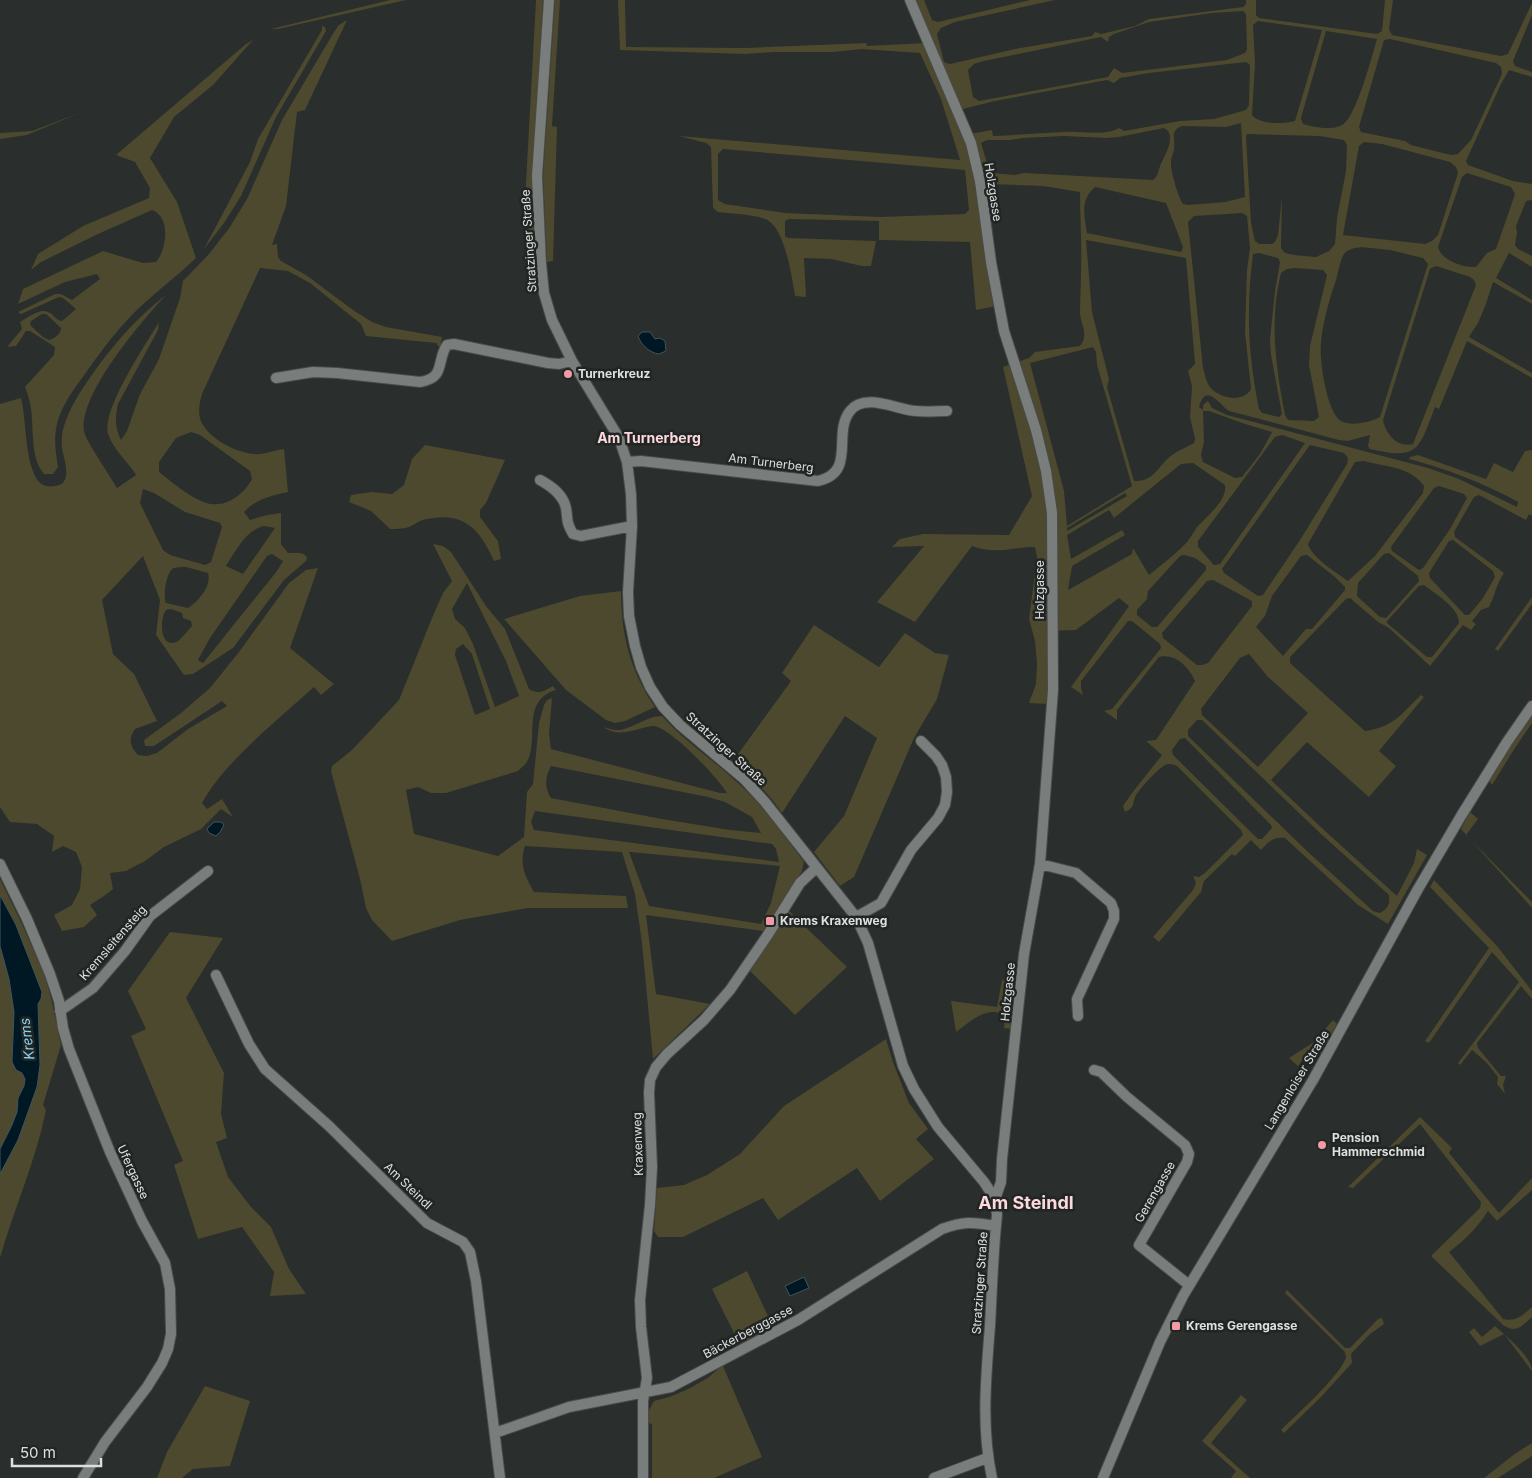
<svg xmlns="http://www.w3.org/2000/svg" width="1532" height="1478" font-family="Inter,sans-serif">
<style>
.green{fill:#4c492e;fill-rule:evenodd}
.water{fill:#001823;stroke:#42545b}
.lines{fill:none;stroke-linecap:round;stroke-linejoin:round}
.minor-casing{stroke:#484b4a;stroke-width:12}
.tertiary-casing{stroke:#484b4a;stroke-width:12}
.minor{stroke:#797d7b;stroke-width:10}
.tertiary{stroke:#797d7b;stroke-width:10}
.poi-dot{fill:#f49aa6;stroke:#212523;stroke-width:2}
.labels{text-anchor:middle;stroke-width:5;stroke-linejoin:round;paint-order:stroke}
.street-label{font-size:12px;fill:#dde0df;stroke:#212523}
.poi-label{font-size:12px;font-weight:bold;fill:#dde0df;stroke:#212523;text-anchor:start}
.neighbourhood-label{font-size:14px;font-weight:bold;fill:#fdd9dd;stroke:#212523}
.water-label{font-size:14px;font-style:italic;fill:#8ad1f0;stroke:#212523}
.district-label{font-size:18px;font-weight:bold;fill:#fdd9dd;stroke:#212523}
</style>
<rect width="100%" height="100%" fill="#2a2e2c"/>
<path class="green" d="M390,0H406L278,29H271Z
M536,0H543L532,175L535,263L538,294L529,262L526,223V183Z
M555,0H560L552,126L557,127L553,261L547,262L543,176Z
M618,0H625L626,47L744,48L866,43L867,46L925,43L968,145L977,181L996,306L976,310L970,242L879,240V221L789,219L785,221V236L788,238L876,241L871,266H862L831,259L804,258L806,297L795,296C792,278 785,226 765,219C751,214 733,214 718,212L713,208L711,147L706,143L679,136L960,160L941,99L920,53L861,49L833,52H775L745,54L620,50ZM723,149L965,170L969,210L965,214L880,217L785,213L725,204L718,200V154Z
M914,0H924L932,20L938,22L1030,0H1055L955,22L941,28L937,34L944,62L950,64L1015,49L1092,36L1095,32L1101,34L1135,26L1149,19L1243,7L1246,4V0H1256V15L1259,18L1377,34L1382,31L1385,0H1393L1389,29L1392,35L1501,56L1508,54L1532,3V15L1513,61L1515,66L1532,72V77L1509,70L1501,84L1466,161L1468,165L1513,181L1532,184V200L1526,201L1516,226L1517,233L1515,245L1518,249L1532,256V267L1509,253L1496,278L1532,300V304L1493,282L1486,304L1478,323L1469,337L1532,373V378L1467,341L1439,409L1435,407C1419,448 1420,461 1370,449L1368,446L1370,435L1348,441L1339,440L1229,411C1218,403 1206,382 1199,407L1203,410V405L1208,401L1212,408L1227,415L1428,468L1459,479L1517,507L1518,502C1484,483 1447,469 1409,459L1410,457L1418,455L1486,479L1494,463L1513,472L1525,451L1532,450V516L1529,514L1526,520L1479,495L1474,497L1454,532L1455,537L1504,573C1496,584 1495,596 1489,607L1481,610L1472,621L1476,624L1471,630L1463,625L1430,666L1389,628L1378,622L1350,598L1346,599L1290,657V663L1365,731C1394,727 1401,714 1421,695L1424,697L1379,751L1396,766L1369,797L1307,742L1271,780L1324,830L1397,896L1414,863L1417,849L1427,855L1388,924L1358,905L1285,838C1273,837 1269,841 1261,850L1251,840L1235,856L1232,854L1204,881L1201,892L1159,942L1153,937L1193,890L1196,883L1193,876L1199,877L1205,873L1243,835L1241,830L1177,766C1172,764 1169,763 1165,765C1159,768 1138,790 1135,797C1132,805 1135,807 1125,812L1123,806C1135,788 1149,772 1162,755L1146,741L1156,740L1195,681C1189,667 1175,653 1159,657L1117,710V720L1104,711L1112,709L1161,648L1160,644L1132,621H1128L1081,681V688L1083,695L1071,687L1129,606L1119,598L1076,630L1048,631L1049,704L1029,703L1036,684L1037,663L1035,641L1029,619L1037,557L1035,547C1012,547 995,555 972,546L915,622L877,602L924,546L892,547L900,539L923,534L1009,535L1032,496L1003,367L1029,358L1035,352L1080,346C1089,335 1081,326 1080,313C1080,299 1081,284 1081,270C1082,244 1080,218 1080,192L1043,186L989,184L995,261L970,134L992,130L993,136C1017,135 1041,133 1065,132C1079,131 1107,136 1119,128L1124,131L1180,121L1214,119L1246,110L1249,105L1250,65L1246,62L1149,73L1120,78L1114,83L1107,80L995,101L959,110ZM1243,11L1246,14L1247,49L1245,53L1227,60L1122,73L1114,68L1108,77L979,101L973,97L968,70L974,64L984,61L1101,37L1108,42L1109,37L1114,34L1149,22L1212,13ZM1258,21L1322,30L1295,121C1284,124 1260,125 1252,115L1255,63L1253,25ZM1326,31L1377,39C1372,56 1356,118 1342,125C1330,131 1315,127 1303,124L1301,118ZM1390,39L1496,63L1501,67L1502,74L1471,140L1458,154L1451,155L1411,145L1405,141L1361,132L1359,127L1384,40ZM1241,123L1245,197L1225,202L1188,205L1183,204C1178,196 1170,170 1171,161C1171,157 1174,153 1174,149C1176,139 1169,131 1182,126L1226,127ZM1164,128C1178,135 1164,156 1160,166C1158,172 1158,176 1153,180L1024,173L1015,175L990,173L981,143L987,140H1011L1023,138L1064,136L1106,138L1119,137ZM1247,134L1319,136L1344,140L1347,145L1346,171L1337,218L1335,244L1329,251L1316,257L1294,255L1285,253L1281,248L1282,196L1278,235L1275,242L1272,244H1259L1255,241L1251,223L1246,137ZM1364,142L1382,144L1450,162L1456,167L1458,173L1438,235L1432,241L1425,244L1343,235L1359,146ZM1467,173L1511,187L1515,194L1496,249L1487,253L1476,267C1463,268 1441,260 1438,247L1462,177ZM1095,187L1166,203L1183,247L1181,252L1087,233C1084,215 1080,200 1095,187ZM1242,213L1247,216L1250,248L1247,270L1245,332L1251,389C1243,403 1220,399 1210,387C1206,382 1205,374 1203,368L1188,222L1194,216ZM1086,240L1186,258L1195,364L1188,371L1192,386L1190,417L1195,439L1194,443C1187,447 1179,450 1172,455C1158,465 1155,482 1134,481L1107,387L1109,379L1092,312ZM1361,247L1390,250L1423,258L1428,264L1380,417C1371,422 1353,426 1343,422C1327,417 1319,359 1321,343C1323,321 1329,301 1336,280C1338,273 1340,261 1344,254C1348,249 1355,248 1361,247ZM1259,253L1278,258L1280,262L1275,291L1270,339L1271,355L1282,414L1279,417L1262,413L1259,409C1248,354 1246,309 1253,254ZM1436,266L1470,277L1474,280L1476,285L1413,444C1398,448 1386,435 1383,420L1430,269ZM1295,268L1323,270L1327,275L1310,346L1309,365L1319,417L1314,421L1288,420L1285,415C1276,368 1269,320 1281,273L1287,269ZM1093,347L1096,352L1097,365L1132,486L1067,526L1064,491L1030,363ZM1203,411H1209L1245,424L1272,432L1260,454L1242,477L1235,478L1203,462L1201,455L1204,442ZM1282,435L1305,443L1220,564L1214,565L1198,547V541L1275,437ZM1310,445L1344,453L1348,458L1347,464L1300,540L1263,595L1258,596L1224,573L1222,569ZM1364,461C1385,467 1410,466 1424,486L1423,493L1375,556L1348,581C1337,573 1312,558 1308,544L1355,462ZM1193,463L1225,485C1227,500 1210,513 1201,523C1195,528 1192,536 1187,542C1176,554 1162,564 1149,575L1133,548L1132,554L1068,590L1072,566L1125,535L1122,530L1071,559L1067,535L1109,510L1114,518L1181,464ZM1439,486L1464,494L1467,498L1450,529L1423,568L1419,570L1392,551L1391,547L1434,488ZM1125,493L1127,496L1067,531V528ZM1453,540L1493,571L1495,577L1483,598L1469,615H1465L1430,578L1429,573L1449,541ZM1389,553L1418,576L1419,581L1386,618L1380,617L1357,596L1358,583L1384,554ZM1184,555L1195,558L1206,566V570L1157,627H1152L1137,615V610L1147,599L1148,591L1180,556ZM1307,555L1335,577L1345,587V590L1312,629H1306L1283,656L1256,627L1265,616L1272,596L1301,556ZM1213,580L1252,601V606L1208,663L1202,665H1197L1163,638L1162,633L1207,581ZM1424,585C1435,594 1459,607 1459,623L1432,657H1427L1387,623V621L1419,586ZM1249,654L1268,677L1308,713L1258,767L1202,715L1201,709L1240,658ZM1197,720H1202L1321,834L1389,895C1390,905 1388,908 1380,913L1373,911L1307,851L1188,736V730ZM1185,738L1271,825L1272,828L1262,839H1258L1173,755L1172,750L1180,739Z
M347,20L305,110L297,112L286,206L272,245L277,244L278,257L281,261L306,275L353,310L372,322L386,327L442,337L440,348L436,343L366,336L361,324L310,283L288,271L260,268L202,394C199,404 197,416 203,425C212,440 236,452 253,454C263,455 275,450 284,449L288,492C270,496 257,499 244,512L250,520L267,515L281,513V544L288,553C294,553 302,551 307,557L306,561L284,580L233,648L193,674L184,675L156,635L160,600L143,556L102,600L113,654L134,674L157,721L135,729C128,740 130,746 138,755L147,756L157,753L188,729L227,706L222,701L154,746H145L144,740L181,713L210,688L239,652L289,583L306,570L318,568L290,648L334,684L321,695L314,687C277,721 226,760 202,803L207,809L222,799L233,817L221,809L201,829L164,847L145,861L126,871L110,873L113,889L104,896L90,905L97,915L84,927L62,931L54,915L72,905L80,889L82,867L76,852L63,846L52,852L54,836L37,824L10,822L0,807V404L21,398C27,418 24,474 43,485C46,486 51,487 54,486C74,485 64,460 62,448C61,441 62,432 64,426C70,407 80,392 91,376C113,345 136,318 166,295C141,322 79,394 84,431C85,440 111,477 117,488L136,475C128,462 113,449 108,434C101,410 146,344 159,322L158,330L118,404C115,418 115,428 121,440L127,431L140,394L159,359L180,298L183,281L209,254L230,227L247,199L282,120L334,32L339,25ZM191,432L200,435L250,471L252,479C241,499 219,512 197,499C183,492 171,481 159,472V462L176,438ZM143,489L154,493L185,512L220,523L222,527L211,562L205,565L170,555L163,550L140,503ZM264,526L275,528L243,574L226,566C236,551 246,530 264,526ZM272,554L283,561L277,571L203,663L198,660L210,638L267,556ZM186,567L208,573C212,586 198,602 188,608L166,603C163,597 166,571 174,568C177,567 183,567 186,567ZM171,609L182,613L183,618L191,621L192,626C188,630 183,637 178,641C160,651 159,620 166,610Z
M322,26L325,27L326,31L276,117L241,196L224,223L204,249L250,162L258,139L322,30Z
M253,40L213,85L174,117L150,158L177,202L196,258C174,279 150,296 130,317C112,336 97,357 82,378C71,393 59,410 56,429C54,442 56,454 58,467L53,474H44C30,458 34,429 31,409C30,402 28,394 25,387L54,355L55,347L30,331H26L16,346L7,347L22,329L20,322C27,318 40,308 48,312C54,314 55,320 62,321L76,309L63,298L59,297L21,314L18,312L55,294H61L72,300L100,279L97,274L65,282L18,304L23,289L103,251L143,263L156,262C167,249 171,217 152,210L98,234L41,262L31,270L38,254L83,226L149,198L150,188L135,162L116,155L246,44ZM42,314H46L61,328C61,334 55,338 49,340L43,337L30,325L31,321Z
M82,112L27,135L0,139V133L32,131Z
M425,445L505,460L486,503L480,510V517L498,541L501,559L494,561C479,527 462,510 423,520C418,521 414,525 409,527C403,529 396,529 390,529L371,511L349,502L351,495L371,492L392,494L404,485L412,459Z
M433,544L443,546L451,552L486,606L505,629L529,689C539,695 544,691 553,686L556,690C520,701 540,739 527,762C525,765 521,768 518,771L446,793H431L418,787L406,790L414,834L498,856L524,837L527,792L533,784L539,723L544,705L547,700L552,698L549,734L551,749L720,793H727C717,777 671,728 654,726C650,726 646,727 643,728C627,732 617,736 603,727C606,728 611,729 615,730C631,731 645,716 662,716C685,742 715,761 740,785C765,808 784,835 804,862L802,871L763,931L646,915L656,994L710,1004L653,1059L642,943L635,894L622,852L525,846C519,865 525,876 534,892L626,896L628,908H528L460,920L392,941L372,920L366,908L360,879L331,771L332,766L352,750L399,700L432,618L443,593L452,581ZM467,583L506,661L519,696L495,707L473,644L465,628L455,619L452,609ZM463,644L472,654L490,709L475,715L455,655L456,649ZM551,766L708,797L725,802L752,817L761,833L730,830L662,819L551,798C544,787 545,777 551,766ZM535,811L772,844L776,849L779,862L534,830L531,822ZM629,852H630L780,866L771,903L761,924L649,906Z
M621,591C621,634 630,671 655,707L625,721L615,723L606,720L566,690L504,619L580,596Z
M1532,597V604L1498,651L1495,649Z
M814,625L879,667L905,633L935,653L949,655L937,699L914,738L854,877L840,886L814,852L844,816L877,738L845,716L782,813C768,793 752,776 733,761L791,681L782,673Z
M1532,716V723L1513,751L1492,785L1489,781L1509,747Z
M1470,812L1478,819L1466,835L1532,902V908L1461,829Z
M0,879L21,922L45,976L52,1002L61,1045L43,1105L46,1110C36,1161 14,1208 0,1258V1174L18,1140L37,1087L40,1065L38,1003L41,999L42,992L16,925L0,895Z
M1434,880L1497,946L1532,991V999L1521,986L1477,1043L1478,1048L1501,1076H1506L1503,1085L1505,1094L1497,1084L1498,1077L1487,1063L1472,1050L1460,1065L1458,1063L1519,982L1492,952L1429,1043L1425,1041L1489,948L1430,887Z
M789,911L847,967L795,1015L750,971Z
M170,932L223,938L186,998L224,1073L221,1114L227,1138L216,1142L228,1177L251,1207L271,1227L289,1269L306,1294L270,1296L274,1272L242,1227L198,1239L174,1165L183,1161L131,1036L146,1029L128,991Z
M0,946L9,979L14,1012L12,1062L22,1073L25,1079L24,1086L18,1098L17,1112L12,1125L0,1149Z
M1002,980L1014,983V1000L1011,1029L1004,1028L1005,1016C988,1004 970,1022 956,1032L951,1001L997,1007Z
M1333,1020L1337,1024L1317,1059L1305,1056L1298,1066L1289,1058L1314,1042Z
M886,1039L893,1062L909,1103L928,1129L916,1139L934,1159L880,1201L857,1168L778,1220L763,1198L683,1237H658L654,1231L657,1188L684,1185L707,1175L740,1154L784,1106Z
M1420,1117L1452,1148L1449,1153L1499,1213L1532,1178V1190L1497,1221L1488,1211C1477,1228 1465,1240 1449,1252L1503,1319C1516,1322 1523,1315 1532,1307V1317C1522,1326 1516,1334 1503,1325L1431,1256L1480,1208L1481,1202L1420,1124L1353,1188L1348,1187Z
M747,1271L773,1327L740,1345L712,1289Z
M1287,1290L1345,1348H1350L1378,1319L1382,1318L1384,1324L1370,1334L1351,1354L1352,1363L1320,1398L1284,1433L1281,1430C1300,1411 1336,1380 1346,1358L1345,1352L1285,1293Z
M1495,1326C1505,1335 1532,1357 1532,1371L1504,1334L1480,1346L1469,1332L1474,1328L1482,1337Z
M723,1366L762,1457L714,1478H652V1424L648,1423V1412L654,1401C672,1397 688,1390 704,1380C712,1376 715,1370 723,1366Z
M205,1386L250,1401L230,1466L193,1469L182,1478H157L167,1452Z
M1241,1395L1247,1400L1211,1443L1250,1478H1231L1236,1471L1202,1441Z
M1532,1443V1456L1498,1478H1484L1516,1453Z"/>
<path class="water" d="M642,332H650L655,339L660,338L665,341L666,351L659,354C650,353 641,345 638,336Z
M214,822H221L224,825L220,832L216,836L209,833L207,829Z
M0,895L16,925L42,992L41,999L38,1004L40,1065L37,1087L18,1140L0,1174V1149L12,1125L17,1112L18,1098L24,1086L25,1079L22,1073L16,1070L12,1062L14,1012L9,979L0,946Z
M804,1277L809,1288L790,1296L785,1286Z"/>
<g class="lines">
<g class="minor-casing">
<path id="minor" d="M549,0L537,176L541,263L544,293L552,320L572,361L619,438L627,462L631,494L632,526L628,592L629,616L635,646L641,667L650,687L663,707L680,725L744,779L765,802L856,917L868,943L903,1066L914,1089L938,1127L984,1182L995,1199L997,1215C993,1252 992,1289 990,1326C986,1376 981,1428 992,1478
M910,0L971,143L980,181L991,262L1004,331L1036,430L1046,471L1052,513L1053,690L1040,864L1024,954L1002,1159L1001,1182L995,1199
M276,378L313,372L337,373L420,382C446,378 436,361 447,345L454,344L548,363L559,364L572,361
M627,462L641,461L818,481C857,472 832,434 850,411C865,392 897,410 916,411C926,412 936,411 947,411
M540,480C551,486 563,494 566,508C568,521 566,522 573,534L581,536L632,526
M0,864L27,919L50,974L59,1001L63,1028L69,1049L110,1152L142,1221L165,1263L170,1289L171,1334L168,1349L162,1363L147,1387L105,1442L83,1478
M1040,864L1076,873L1111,903L1114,911V919L1077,999L1078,1016
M856,917L881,903L911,850L938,818L945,805L947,792L946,777L942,765L936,756L921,741
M216,975L249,1044L265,1069L329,1126L427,1223L463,1242L470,1252L476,1281L500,1478
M60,1011L93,988L125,951L150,916L208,871
M1094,1070L1101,1072L1127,1097L1185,1145L1189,1154L1187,1162L1139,1245L1189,1285
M495,1433L569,1407L671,1387L798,1320L942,1229C964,1221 973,1222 996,1226
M643,1478V1401L647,1378L641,1327L640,1300L650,1205L652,1167L649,1093L650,1080L656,1067L667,1054L704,1020L730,990L767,936L800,883L816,868
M934,1478L987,1458"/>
</g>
<g class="tertiary-casing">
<path id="tertiary" d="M1103,1478L1160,1342L1183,1296L1313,1080L1418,889L1461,816L1507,742L1532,706"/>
</g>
<use href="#minor" class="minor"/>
<use href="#tertiary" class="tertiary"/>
</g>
<g class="poi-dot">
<circle cx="568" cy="374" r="5"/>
<rect x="765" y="916" width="10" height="10" rx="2.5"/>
<circle cx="1322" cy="1145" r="5"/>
<rect x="1171" y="1321" width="10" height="10" rx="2.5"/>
</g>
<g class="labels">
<g class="street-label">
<text transform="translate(993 192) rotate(81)" y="4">Holzgasse</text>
<text transform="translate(529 241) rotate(-94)" y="4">Stratzinger Straße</text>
<text transform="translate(771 463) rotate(7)" y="4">Am Turnerberg</text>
<text transform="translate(1040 590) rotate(-90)" y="4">Holzgasse</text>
<text transform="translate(726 749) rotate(42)" y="4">Stratzinger Straße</text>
<text transform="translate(113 943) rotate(-49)" y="4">Kremsleitensteig</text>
<text transform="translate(1008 992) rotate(-84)" y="4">Holzgasse</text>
<text transform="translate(1297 1080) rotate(-59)" y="4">Langenloiser Straße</text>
<text transform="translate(638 1144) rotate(-92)" y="4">Kraxenweg</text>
<text transform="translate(133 1172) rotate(65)" y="4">Ufergasse</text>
<text transform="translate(408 1186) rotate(44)" y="4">Am Steindl</text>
<text transform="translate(1155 1192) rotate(-60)" y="4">Gerengasse</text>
<text transform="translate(980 1283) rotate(-86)" y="4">Stratzinger Straße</text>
<text transform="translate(748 1332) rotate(-28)" y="4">Bäckerberggasse</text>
</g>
<g class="poi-label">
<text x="578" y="378">Turnerkreuz</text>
<text x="780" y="925">Krems Kraxenweg</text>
<text x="1332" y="1142">Pension<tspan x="1332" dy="14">Hammerschmid</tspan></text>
<text x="1186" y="1330">Krems Gerengasse</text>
</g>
<g class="neighbourhood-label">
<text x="649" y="443">Am Turnerberg</text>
</g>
<g class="water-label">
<text transform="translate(27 1039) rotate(-97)" y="5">Krems</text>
</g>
<g class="district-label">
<text x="1026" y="1209">Am Steindl</text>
</g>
</g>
<path d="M12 1458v8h89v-8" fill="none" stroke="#dde0df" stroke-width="2.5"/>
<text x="20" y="1458" font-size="15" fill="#dde0df" stroke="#212523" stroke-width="4" paint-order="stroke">50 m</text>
</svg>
